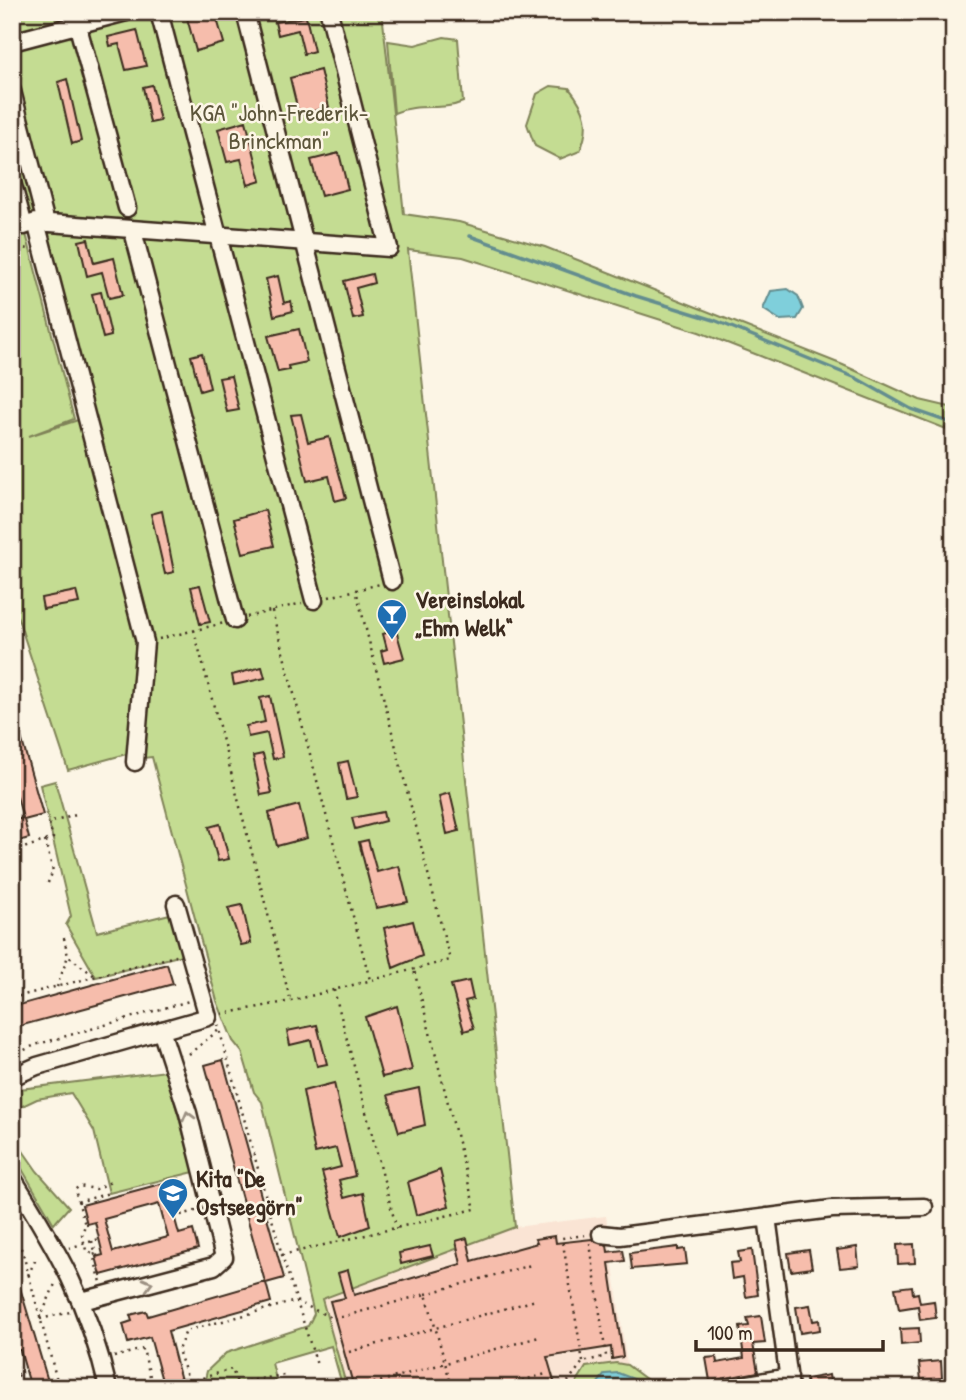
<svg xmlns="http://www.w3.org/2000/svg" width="966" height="1400" font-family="'Patrick Hand',sans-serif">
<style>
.built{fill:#fae4d4}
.green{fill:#c4dc92;stroke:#808358;stroke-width:2}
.water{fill:#7fcfdb;stroke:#648d8f;stroke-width:2}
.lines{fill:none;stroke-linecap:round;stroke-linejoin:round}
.stream{stroke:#648d8f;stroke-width:3.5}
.building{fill:#f6bdac;stroke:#3b2a1e;stroke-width:2;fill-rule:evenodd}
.minor-casing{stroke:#3b2a1e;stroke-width:21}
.path{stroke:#3b2a1e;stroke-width:2.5;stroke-dasharray:2 5;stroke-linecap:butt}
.minor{stroke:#fcf5e5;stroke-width:16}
.oneway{stroke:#9c9082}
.labels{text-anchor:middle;stroke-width:5;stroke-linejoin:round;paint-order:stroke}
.park-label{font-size:24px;fill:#5d563b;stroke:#fcf5e5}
.poi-label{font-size:24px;font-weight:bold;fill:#3b2a1e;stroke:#fcf5e5;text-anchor:start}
</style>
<rect width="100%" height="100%" fill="#fcf5e5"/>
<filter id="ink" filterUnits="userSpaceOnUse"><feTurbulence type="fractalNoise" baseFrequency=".0143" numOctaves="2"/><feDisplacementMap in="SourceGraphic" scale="14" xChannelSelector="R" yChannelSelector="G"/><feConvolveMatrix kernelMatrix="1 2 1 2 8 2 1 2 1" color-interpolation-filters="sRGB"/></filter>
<g filter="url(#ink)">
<path class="built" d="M606,1216L627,1365L616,1363L580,1371L573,1388H347L322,1300L515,1227Z"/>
<path class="green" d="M12,12H382L404,214L459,222L545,247L843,365L920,400L954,408V432L699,332L463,257L408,250L515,1227L322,1299L347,1388H343L331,1346L272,1363L278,1388H203L207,1371L226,1353L308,1326L314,1314L262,1102L254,1092L242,1052L233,1041L217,1001L152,757L143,758L141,750L68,770L12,600V233L25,230L74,419L29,436L78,420L12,147Z
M444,37L458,39L463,102C440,112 420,102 394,113L388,41L415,45Z
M551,86L569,88C586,109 591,125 580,151L560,159L535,146L527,124L537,94Z
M55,781L97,932L178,912L190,953L96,977L66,925L71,916L40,785Z
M166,1071L194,1172L109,1193L94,1131L71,1093L37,1099L12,1111V1090Z
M12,1135L37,1171L69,1207L54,1224L12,1152Z
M616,1363L627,1365L658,1388H573L586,1367Z"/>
<path class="water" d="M788,289L798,296L803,309L797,319L780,320L763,309L771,291Z
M618,1373L636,1380L637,1388H594L605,1374Z"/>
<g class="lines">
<path class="stream" d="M470,236L636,296L714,320L856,378L911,409L954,424"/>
</g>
<path class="building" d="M215,12L224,43L196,51L187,18Z
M306,17L314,51L304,54L298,30L278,35L275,22Z
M137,30L146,66L126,70L119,44L110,46L108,37Z
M320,70L329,107L299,115L290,78Z
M67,79L81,141L72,144L58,82Z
M152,85L160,121L150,123L143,87Z
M246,121L261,181L248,185L241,159L227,162L218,129Z
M339,153L348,189L321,196L311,160Z
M88,239L94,263L114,258L123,295L109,298L102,272L87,276L79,241Z
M372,274L374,283L356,288L363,317L353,319L344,281Z
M278,276L284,303L291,301L293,311L274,316L266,279Z
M101,292L111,336L103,338L92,294Z
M299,329L307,362L288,366L289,370L278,372L268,336Z
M202,353L210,388L200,391L191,356Z
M231,376L239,410L227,412L219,378Z
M301,414L308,442L329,437L346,498L335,501L329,476L307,481L291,415Z
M265,510L274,546L243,553L234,519Z
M162,511L174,572L165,574L151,514Z
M200,585L210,622L200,624L191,587Z
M76,591L79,603L43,609L41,598Z
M396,630L404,658L384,663L381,651L387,649L383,634Z
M262,667L265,678L234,685L232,675Z
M270,696L283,757L273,759L267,733L248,737L246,726L265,722L260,698Z
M12,716H15L43,815L24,820L29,838L12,843V821L23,818L12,779Z
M263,754L272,793L261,795L253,756Z
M348,761L357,797L346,799L339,763Z
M450,793L459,831L447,834L439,796Z
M299,805L307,838L277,846L269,813Z
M383,812L385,821L355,829L352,818Z
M220,824L229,859L218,861L209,827Z
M368,840L377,872L399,866L408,902L376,908L359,842Z
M242,905L251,943L241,945L228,908Z
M413,921L422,956L393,968L384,928Z
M167,964L173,984L12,1028V1007Z
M469,981L473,999L465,1001L474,1028L464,1031L451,985Z
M397,1006L412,1070L382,1077L365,1017Z
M317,1025L327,1064L317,1066L311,1040L290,1045L287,1031Z
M223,1060L284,1278L266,1283L271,1302L168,1331L183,1388H164L150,1337L128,1343L123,1324L132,1321L130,1315L146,1311L148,1316L265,1282L205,1065Z
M334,1083L355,1176L339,1180L344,1198L363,1193L370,1226L340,1237L322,1172L341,1167L336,1148L315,1153L303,1091Z
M419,1088L425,1125L399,1132L388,1095Z
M440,1170L449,1206L416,1215L408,1182Z
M179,1179L184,1198L170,1201L179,1234L193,1230L198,1249L101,1275L96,1257L103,1255L95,1222L87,1224L82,1205ZM159,1204L168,1237L113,1252L104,1219Z
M555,1236L556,1243L592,1239L607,1245L608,1252L623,1250L625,1261L609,1263L623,1357L612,1359L611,1347L547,1357L556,1388H486L485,1383L466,1388H354L330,1301L345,1298L338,1273L348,1270L354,1295L461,1264L456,1241L467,1238L472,1261L537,1243L535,1239Z
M914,1244L915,1263L898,1264L897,1245Z
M430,1246L433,1256L401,1264L399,1253Z
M678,1247V1250L685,1249L687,1264L632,1269L630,1253Z
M857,1247L859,1266L840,1268L837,1250Z
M752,1250L758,1295L746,1297L743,1277L732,1279L730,1263L740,1262L738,1252Z
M809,1250L812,1268L791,1271L788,1253Z
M12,1271H15L50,1388H31L20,1350H17L12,1333Z
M912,1286L913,1294L918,1293L920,1303L934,1301L936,1318L920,1320L918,1306L899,1309L895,1288Z
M810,1305L813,1321L819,1320L820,1330L800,1333L796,1307Z
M761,1316L765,1343L753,1344L758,1372L710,1381L706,1358L716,1357L717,1363L744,1358L740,1327L749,1326L747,1318Z
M919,1328L920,1343L901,1345L900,1329Z
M941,1361L942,1378L921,1380L919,1363Z
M829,1375L831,1388H807L806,1379Z"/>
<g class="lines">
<g class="minor-casing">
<path id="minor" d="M74,12L127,208
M159,12L314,600
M245,12L392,581
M12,42L126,12
M12,91L46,223
M12,182L24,226L36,222
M133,231L235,620
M135,762L145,642L36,222L389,248L329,12
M12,1077L37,1066L208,1017L176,904
M12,1177C58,1251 88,1301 108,1388
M767,1217L790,1388
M601,1234L620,1236L832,1209L924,1207
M82,1301L214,1266L224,1257L188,1113L161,1030
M725,1388L789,1377"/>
</g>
<path class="path" d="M12,252L29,248
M329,597L380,584
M272,611L370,980
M247,617L302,603
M194,630L290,999
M159,639L224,623
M45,841L53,871L47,885
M12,852L53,838L49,823L79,814
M64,938L68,956
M57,987L68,956L96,977
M334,990L397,1230
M12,998L176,956
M222,1014L291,1001L450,960L356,590
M218,1025L282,1255L317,1365
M189,1054L220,1029
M12,1056L35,1045L189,1001
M78,1202L109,1193
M12,1217L16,1215
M174,1217L199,1210
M12,1237L22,1250L59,1388
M92,1241L96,1254L93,1255L101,1282
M69,1248L99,1239
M282,1255L475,1209L414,970
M98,1256L86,1250L82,1234L85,1225L75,1190L79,1186L96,1189L113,1181
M28,1275L36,1259
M426,1294L531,1265
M40,1319L55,1284
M40,1319L70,1312
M349,1352L536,1300
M12,1353L18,1374
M114,1357L143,1349L153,1388
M583,1362L562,1238L586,1235
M12,1376L18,1374L22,1388
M189,1382L232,1369L237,1383L284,1375
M360,1387L539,1337
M191,1388L178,1350L186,1331L296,1301L334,1319L426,1294L452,1388
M495,1388L546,1374
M567,1388L566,1384L583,1362L606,1356L590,1243"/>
<use href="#minor" class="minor"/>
</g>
<defs><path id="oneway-chevron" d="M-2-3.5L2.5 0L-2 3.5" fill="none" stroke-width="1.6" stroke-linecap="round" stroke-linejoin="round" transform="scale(1.75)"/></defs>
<g class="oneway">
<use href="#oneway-chevron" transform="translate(188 1116) rotate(-105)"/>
<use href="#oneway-chevron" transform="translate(148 1284) rotate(-15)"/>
</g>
</g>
<defs>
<g id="bar-pin" transform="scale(1.575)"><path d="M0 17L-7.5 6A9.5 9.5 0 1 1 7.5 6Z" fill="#1f6fb2" stroke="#fcf5e5"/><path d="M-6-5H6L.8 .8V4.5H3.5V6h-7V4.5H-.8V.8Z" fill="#fff"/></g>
<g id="school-pin" transform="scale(1.575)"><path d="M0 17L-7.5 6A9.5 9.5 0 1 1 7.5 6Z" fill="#1f6fb2" stroke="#fcf5e5"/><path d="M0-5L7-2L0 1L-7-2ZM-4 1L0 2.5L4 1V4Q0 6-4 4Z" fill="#fff"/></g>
</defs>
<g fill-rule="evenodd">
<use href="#bar-pin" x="392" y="614"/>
<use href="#school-pin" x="173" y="1193"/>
</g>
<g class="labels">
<g class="park-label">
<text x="279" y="121">KGA "John-Frederik-<tspan x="279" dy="28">Brinckman"</tspan></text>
</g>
<g class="poi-label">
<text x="415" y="608">Vereinslokal<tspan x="415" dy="28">„Ehm Welk“</tspan></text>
<text x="196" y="1187">Kita "De<tspan x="196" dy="28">Ostseegörn"</tspan></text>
</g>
</g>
<rect width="966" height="1400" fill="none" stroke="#fcf5e5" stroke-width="42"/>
<rect x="21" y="21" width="924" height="1358" fill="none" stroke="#3b2a1e" stroke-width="2.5" filter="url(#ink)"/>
<path d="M696 1340v10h187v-10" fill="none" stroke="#3b2a1e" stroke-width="3.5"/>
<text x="707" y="1340" font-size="21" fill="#3b2a1e" stroke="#fcf5e5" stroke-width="5" paint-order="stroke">100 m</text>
</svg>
